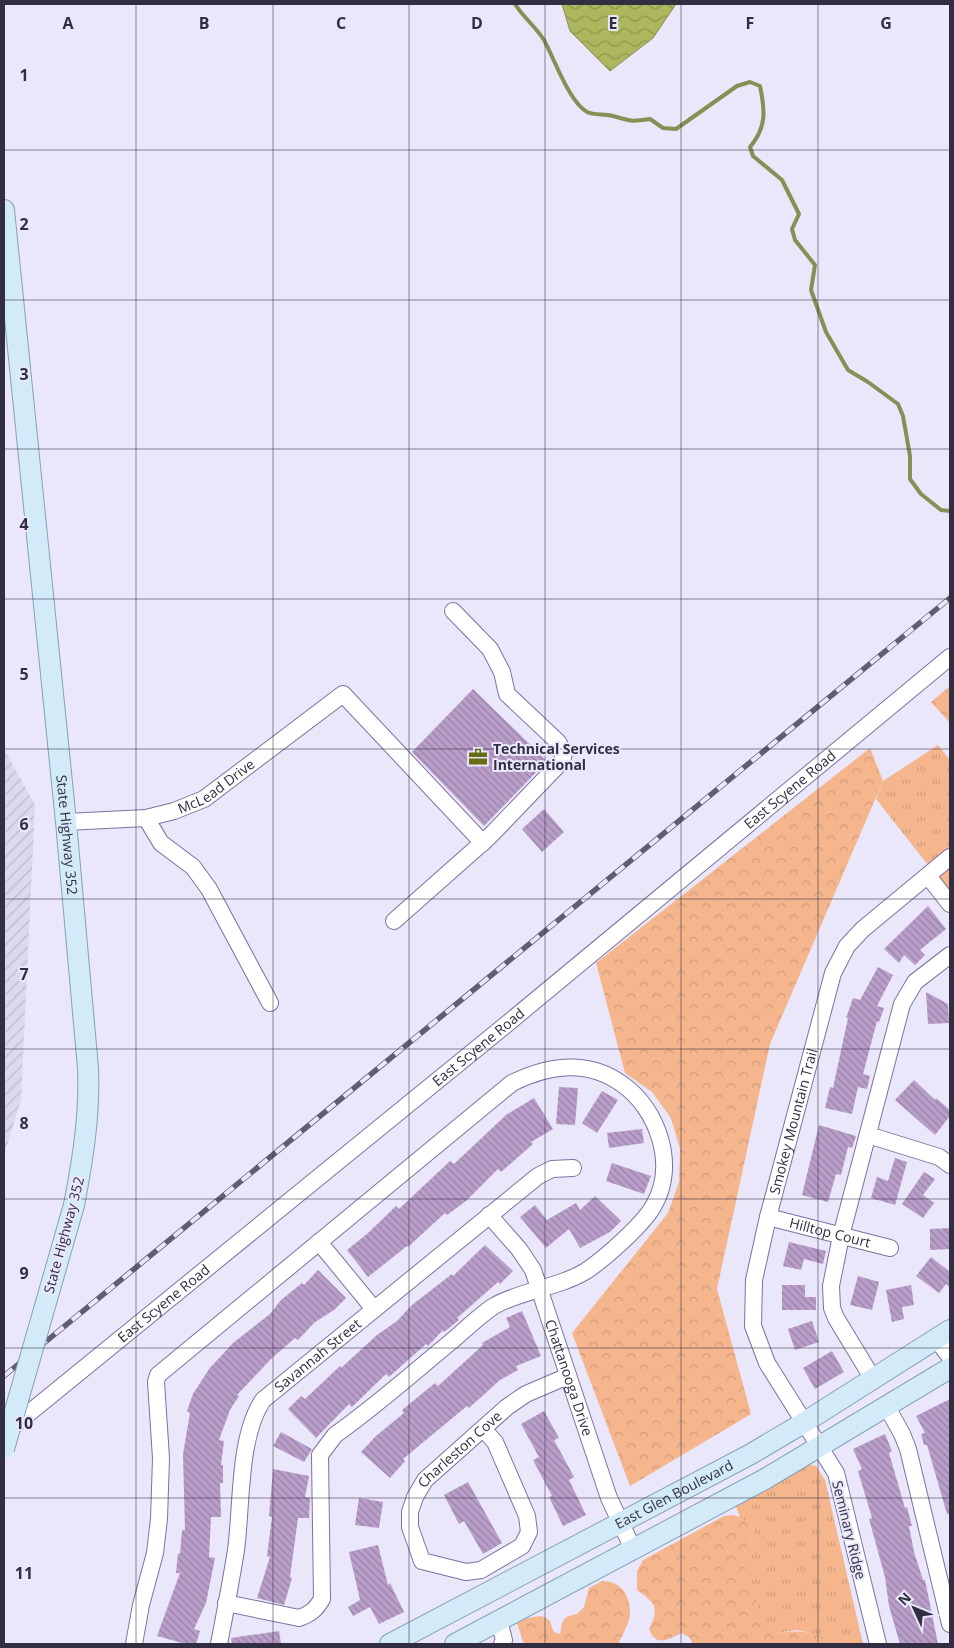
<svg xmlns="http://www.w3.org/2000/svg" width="954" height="1648" font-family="'Open Sans',sans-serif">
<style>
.industrial{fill:url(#industrial-furrows)}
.grass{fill:url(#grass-tufts)}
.forest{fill:url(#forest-crowns)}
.water{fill:url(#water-waves);stroke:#898e55}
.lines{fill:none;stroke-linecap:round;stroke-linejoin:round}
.stream{stroke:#898e55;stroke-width:4}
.building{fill:url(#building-back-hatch)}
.minor-casing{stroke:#7c72a0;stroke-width:18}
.major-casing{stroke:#87a0b6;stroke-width:22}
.minor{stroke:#fff;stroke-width:16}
.major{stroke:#d3ebf9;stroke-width:20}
.rail-casing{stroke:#615d71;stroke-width:5.5}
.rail{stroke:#eae7fb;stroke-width:4;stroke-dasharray:11;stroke-linecap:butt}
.major-bridge-casing{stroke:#87a0b6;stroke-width:22;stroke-linecap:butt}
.major-bridge{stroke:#d3ebf9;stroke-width:20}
.grid{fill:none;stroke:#322e42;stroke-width:1;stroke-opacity:0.55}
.labels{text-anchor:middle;stroke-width:4;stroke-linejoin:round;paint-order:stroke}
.poi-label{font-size:14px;font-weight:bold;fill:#322e42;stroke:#eae7fb;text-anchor:start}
.street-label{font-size:14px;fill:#322e42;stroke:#eae7fb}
.grid-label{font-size:16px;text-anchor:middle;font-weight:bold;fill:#322e42;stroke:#eae7fb;stroke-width:4;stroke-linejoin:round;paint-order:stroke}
</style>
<defs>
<pattern id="industrial-furrows" width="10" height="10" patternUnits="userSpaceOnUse" patternTransform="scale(1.25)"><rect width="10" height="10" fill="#dcd8ef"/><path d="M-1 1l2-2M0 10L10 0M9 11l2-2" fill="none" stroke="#bdbace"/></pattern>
<pattern id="grass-tufts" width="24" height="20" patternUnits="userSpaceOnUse" patternTransform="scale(1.25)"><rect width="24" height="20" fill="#f5b58d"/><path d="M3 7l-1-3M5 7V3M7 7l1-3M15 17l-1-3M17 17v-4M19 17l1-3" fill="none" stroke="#d29c7b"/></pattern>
<pattern id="forest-crowns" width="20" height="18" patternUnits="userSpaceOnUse" patternTransform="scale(1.25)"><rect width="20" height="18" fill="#f5b58d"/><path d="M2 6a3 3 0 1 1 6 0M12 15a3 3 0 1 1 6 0" fill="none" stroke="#d29c7b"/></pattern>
<pattern id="water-waves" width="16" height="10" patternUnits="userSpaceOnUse" patternTransform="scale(1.25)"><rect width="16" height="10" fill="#aeb75d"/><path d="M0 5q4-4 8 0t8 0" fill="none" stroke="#8e954e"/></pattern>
<pattern id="building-back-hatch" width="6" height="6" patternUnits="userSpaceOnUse" patternTransform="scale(1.25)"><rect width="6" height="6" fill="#ba9eca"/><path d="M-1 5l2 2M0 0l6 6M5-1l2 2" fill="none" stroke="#9881a6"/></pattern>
</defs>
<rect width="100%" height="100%" fill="#eae7fb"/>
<path class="industrial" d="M4,749L35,805L21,1099L4,1156Z"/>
<path class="grass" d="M938,745L950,760V893L876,799L883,781Z
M806,1464L816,1466L825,1480L863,1644H839L807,1632L795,1630L778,1633L765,1625L757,1614L741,1559L750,1543L754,1530L740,1517L735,1504Z"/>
<path class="forest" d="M950,686V723L931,702Z
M870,748L883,781L770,1044L717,1289L751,1414L630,1486L572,1333L668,1213L679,1182L680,1149L671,1118L652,1092L625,1073L596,963Z
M733,1515L740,1517L754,1530L750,1543L741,1559C744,1571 752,1580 755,1592C761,1616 752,1617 778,1633C800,1629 819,1633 839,1644H693L690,1638L682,1633C668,1639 656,1648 649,1629C660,1607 655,1603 637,1590V1571L643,1560L724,1516Z
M602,1581C620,1581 629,1593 630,1611C631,1621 622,1636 618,1644H524L517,1623C525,1619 541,1612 549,1620C551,1623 552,1628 554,1632L560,1634L562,1623L566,1617L577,1614L584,1607L589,1588Z"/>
<path class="water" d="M562,4H676L653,38L610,71L570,31Z"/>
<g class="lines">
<path class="stream" d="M515,4C523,17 536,27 544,40C554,58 569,102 587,112C595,116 604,113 613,116C632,121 629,122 650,119L663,128L676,129L737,86L750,82L760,86C765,110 767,127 750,147L753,156L782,180L799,214L792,229L795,240L815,265L811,290L826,332L848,370L868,382L898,404L903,416L910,456V479L921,494L941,510L950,511"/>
</g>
<path class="building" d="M473,689L547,761L484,826L412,752Z
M544,809L564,832L542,852L522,829Z
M928,906L946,929L920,950L925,955L915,965L904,955L899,963L884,949Z
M878,967L893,975L877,1006L884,1008L879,1022L877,1021L863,1074L870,1076L867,1089L858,1087L852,1114L825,1108L830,1087L833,1088L848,1018H846L853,998L860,1000Z
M926,992L948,1004L949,1023L928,1024Z
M914,1080L935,1100L936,1098L950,1110V1116L935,1135L895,1100Z
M559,1087L578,1088L575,1125L556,1124Z
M602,1091L618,1100L597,1133L582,1123Z
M534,1098L553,1129L531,1142L533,1144L501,1172L498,1169L466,1201L447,1215L445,1213L408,1247L407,1246L368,1277L347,1250L367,1234L396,1206L399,1209L450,1161L454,1164L506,1115Z
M819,1125L856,1136L852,1148L848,1147L841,1175L836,1174L828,1202L802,1195Z
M642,1129L644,1143L609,1148L607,1133Z
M895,1158L907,1162L895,1205L871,1198L877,1177L888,1181Z
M612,1163L651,1176L644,1194L606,1181Z
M924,1172L935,1179L923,1195L934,1203L923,1218L902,1204Z
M595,1196L621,1221L610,1232L580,1248L569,1229L546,1248L520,1217L535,1205L547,1220L576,1203L580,1210Z
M950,1228V1249L930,1250V1229Z
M789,1242L826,1251L823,1264L804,1259L801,1270L783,1266Z
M485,1245L513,1271L500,1284L498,1282L457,1318L459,1320L444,1332L443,1330L428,1346L426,1344L389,1377L386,1374L352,1407L349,1404L316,1438L288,1409L301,1396L305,1399L340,1366L341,1368L377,1335L397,1321L412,1305L452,1274L453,1276Z
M931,1257L950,1272V1287L946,1284L939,1293L916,1276Z
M318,1270L346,1298L334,1310L315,1322L298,1340L295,1338L272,1358L237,1395L239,1396L230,1410L219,1440L224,1441L221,1465H223V1483H220L221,1517H211L209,1557L215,1558L206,1603L194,1629L200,1631L196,1644H186L157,1636L180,1573H176L178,1553L180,1554L182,1530H185L183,1454L190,1413L187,1411L193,1394L209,1369L233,1343L270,1314L281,1300L302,1283L304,1285Z
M858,1276L879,1282L872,1310L850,1305Z
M782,1285H805V1297H816V1310H782Z
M911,1285L914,1305L902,1307L904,1319L892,1322L886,1290Z
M522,1311L541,1356L516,1366L518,1370L500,1380L469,1408L467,1406L403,1459L405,1461L390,1478L361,1452L376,1436L404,1413L402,1410L435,1383L438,1386L483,1345L482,1343L510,1327L506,1318Z
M812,1321L819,1342L795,1350L788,1329Z
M832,1351L844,1372L815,1389L803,1368Z
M950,1399V1514H947L927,1445H924L921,1434L925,1433L916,1416Z
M544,1411L559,1438L554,1440L574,1477L569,1480L586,1515L563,1526L549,1497L552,1496L533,1460L539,1457L521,1424Z
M281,1432L312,1449L304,1462L273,1446Z
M885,1434L892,1451L889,1453L905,1508L907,1507L912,1526H909L914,1552L923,1580H925L938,1644H900L889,1606L885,1577L869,1519L872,1518L858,1471L862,1469L853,1449Z
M273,1469L309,1476L305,1497L310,1498L309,1518H298L290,1577L292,1578L284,1605L257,1598L270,1557L267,1556L272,1517L269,1516Z
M468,1482L502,1543L483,1554L464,1521L459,1524L444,1495Z
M359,1498L383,1502L379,1528L355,1525Z
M378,1545L388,1585L390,1583L404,1612L379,1624L370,1607L353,1616L348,1607L360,1600L349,1552Z
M279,1631L281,1644H232L231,1638Z"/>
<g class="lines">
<g class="minor-casing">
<g id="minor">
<path d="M146,818L161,843L193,867L209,889L270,1003"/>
<path id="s1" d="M66,822L146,818L174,811L204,799L343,694L483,843"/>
<path d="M928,876L950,904"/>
<path d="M394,921L490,836L562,761L564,753L558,742L507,694L502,672L490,649L453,611"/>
<path d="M868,1135L939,1157L950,1165"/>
<path id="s2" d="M489,1215L519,1249L533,1270L609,1498L633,1549"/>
<path id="s3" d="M768,1217L890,1248"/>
<path d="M319,1242L374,1309"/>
<path d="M937,1340L950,1357"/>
<path d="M873,1379L836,1318L832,1308L831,1286L841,1236L902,1004L915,982L950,955"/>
<path d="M887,1407L902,1434L908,1449L950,1624"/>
<path id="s4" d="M483,1429L495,1442L527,1516L529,1532L522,1546L481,1570L466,1572L422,1561L410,1527V1512L415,1497L425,1480L507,1407L526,1394L568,1376"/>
<path id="s5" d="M7,1431L502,1028L950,657"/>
<path d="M499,1621L504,1640L502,1644"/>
<path d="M134,1644L141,1605L155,1553L159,1519L161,1458L156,1382L158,1375L512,1083C549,1065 587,1059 622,1084C658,1109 677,1165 654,1205C644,1224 604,1259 586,1271C558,1288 522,1290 494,1306C480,1315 466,1329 453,1340C414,1372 376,1406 335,1435L320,1455L322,1599C316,1609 311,1614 299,1618L226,1603"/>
<path id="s6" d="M219,1644C225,1613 231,1581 236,1550C242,1506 238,1437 263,1400L538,1176L552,1169L573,1168"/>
<path id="s7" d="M878,1644L836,1473L767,1363L753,1326L754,1280L768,1217L833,973L847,946L863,929L950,857"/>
</g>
</g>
<g class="major-casing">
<g id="major">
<path id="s8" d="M4,210L66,822L88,1068C90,1115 83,1158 74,1205"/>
<path id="s9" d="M390,1644L751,1454L805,1422L950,1330"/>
<path d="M455,1644L765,1479L950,1368"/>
</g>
</g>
<use href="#minor" class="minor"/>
<use href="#major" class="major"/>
<g class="rail-casing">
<path id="rail" d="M4,1376L950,598"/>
</g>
<use href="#rail" class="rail"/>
<g class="major-bridge-casing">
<path id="major-bridge" d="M4,1449L74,1205"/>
</g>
<use href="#major-bridge" class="major-bridge"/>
</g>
<path class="grid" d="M136,4V1644M273,4V1644M409,4V1644M545,4V1644M681,4V1644M818,4V1644M4,150H950M4,300H950M4,449H950M4,599H950M4,749H950M4,899H950M4,1049H950M4,1199H950M4,1348H950M4,1498H950"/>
<defs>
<g id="office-bare" transform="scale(1.5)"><path d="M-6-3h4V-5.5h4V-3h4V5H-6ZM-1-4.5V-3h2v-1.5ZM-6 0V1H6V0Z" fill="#676d12" stroke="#eae7fb" stroke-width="2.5" paint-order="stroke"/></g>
</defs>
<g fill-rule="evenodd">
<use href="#office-bare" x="478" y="757"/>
</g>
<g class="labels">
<g class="poi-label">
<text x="493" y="754">Technical Services<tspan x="493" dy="16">International</tspan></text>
</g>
<g class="street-label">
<text dy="5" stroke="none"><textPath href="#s1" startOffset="158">McLead Drive</textPath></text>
<text dy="5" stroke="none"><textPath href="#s5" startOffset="1012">East Scyene Road</textPath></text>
<text dy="5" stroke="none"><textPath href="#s8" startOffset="628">State Highway 352</textPath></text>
<text dy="5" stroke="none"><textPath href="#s5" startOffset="608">East Scyene Road</textPath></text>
<text dy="5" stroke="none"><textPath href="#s7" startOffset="555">Smokey Mountain Trail</textPath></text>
<text dy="5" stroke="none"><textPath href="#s3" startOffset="64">Hilltop Court</textPath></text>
<text transform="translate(64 1235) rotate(-75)" y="5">State Highway 352</text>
<text dy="5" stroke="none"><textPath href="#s5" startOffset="202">East Scyene Road</textPath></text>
<text dy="5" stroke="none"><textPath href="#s6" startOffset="320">Savannah Street</textPath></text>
<text dy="5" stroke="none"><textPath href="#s2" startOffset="184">Chattanooga Drive</textPath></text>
<text dy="5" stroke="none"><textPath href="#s4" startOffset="371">Charleston Cove</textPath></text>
<text dy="5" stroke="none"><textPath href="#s9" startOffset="321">East Glen Boulevard</textPath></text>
<text transform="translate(849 1530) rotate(76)" y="5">Seminary Ridge</text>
</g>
</g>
<g class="grid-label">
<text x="68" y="29">A</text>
<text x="204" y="29">B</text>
<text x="341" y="29">C</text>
<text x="477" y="29">D</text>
<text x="613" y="29">E</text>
<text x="750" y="29">F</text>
<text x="886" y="29">G</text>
<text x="24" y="81">1</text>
<text x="24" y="230">2</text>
<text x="24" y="380">3</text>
<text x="24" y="530">4</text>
<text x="24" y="680">5</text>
<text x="24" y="830">6</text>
<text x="24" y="980">7</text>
<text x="24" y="1129">8</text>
<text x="24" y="1279">9</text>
<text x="24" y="1429">10</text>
<text x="24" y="1579">11</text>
</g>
<rect width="954" height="1648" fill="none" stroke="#322e42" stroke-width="10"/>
<g transform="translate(914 1608) rotate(314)" stroke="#eae7fb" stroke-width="4" paint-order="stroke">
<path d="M0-4L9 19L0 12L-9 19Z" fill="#322e42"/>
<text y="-8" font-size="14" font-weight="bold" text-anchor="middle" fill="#322e42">N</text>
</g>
</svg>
